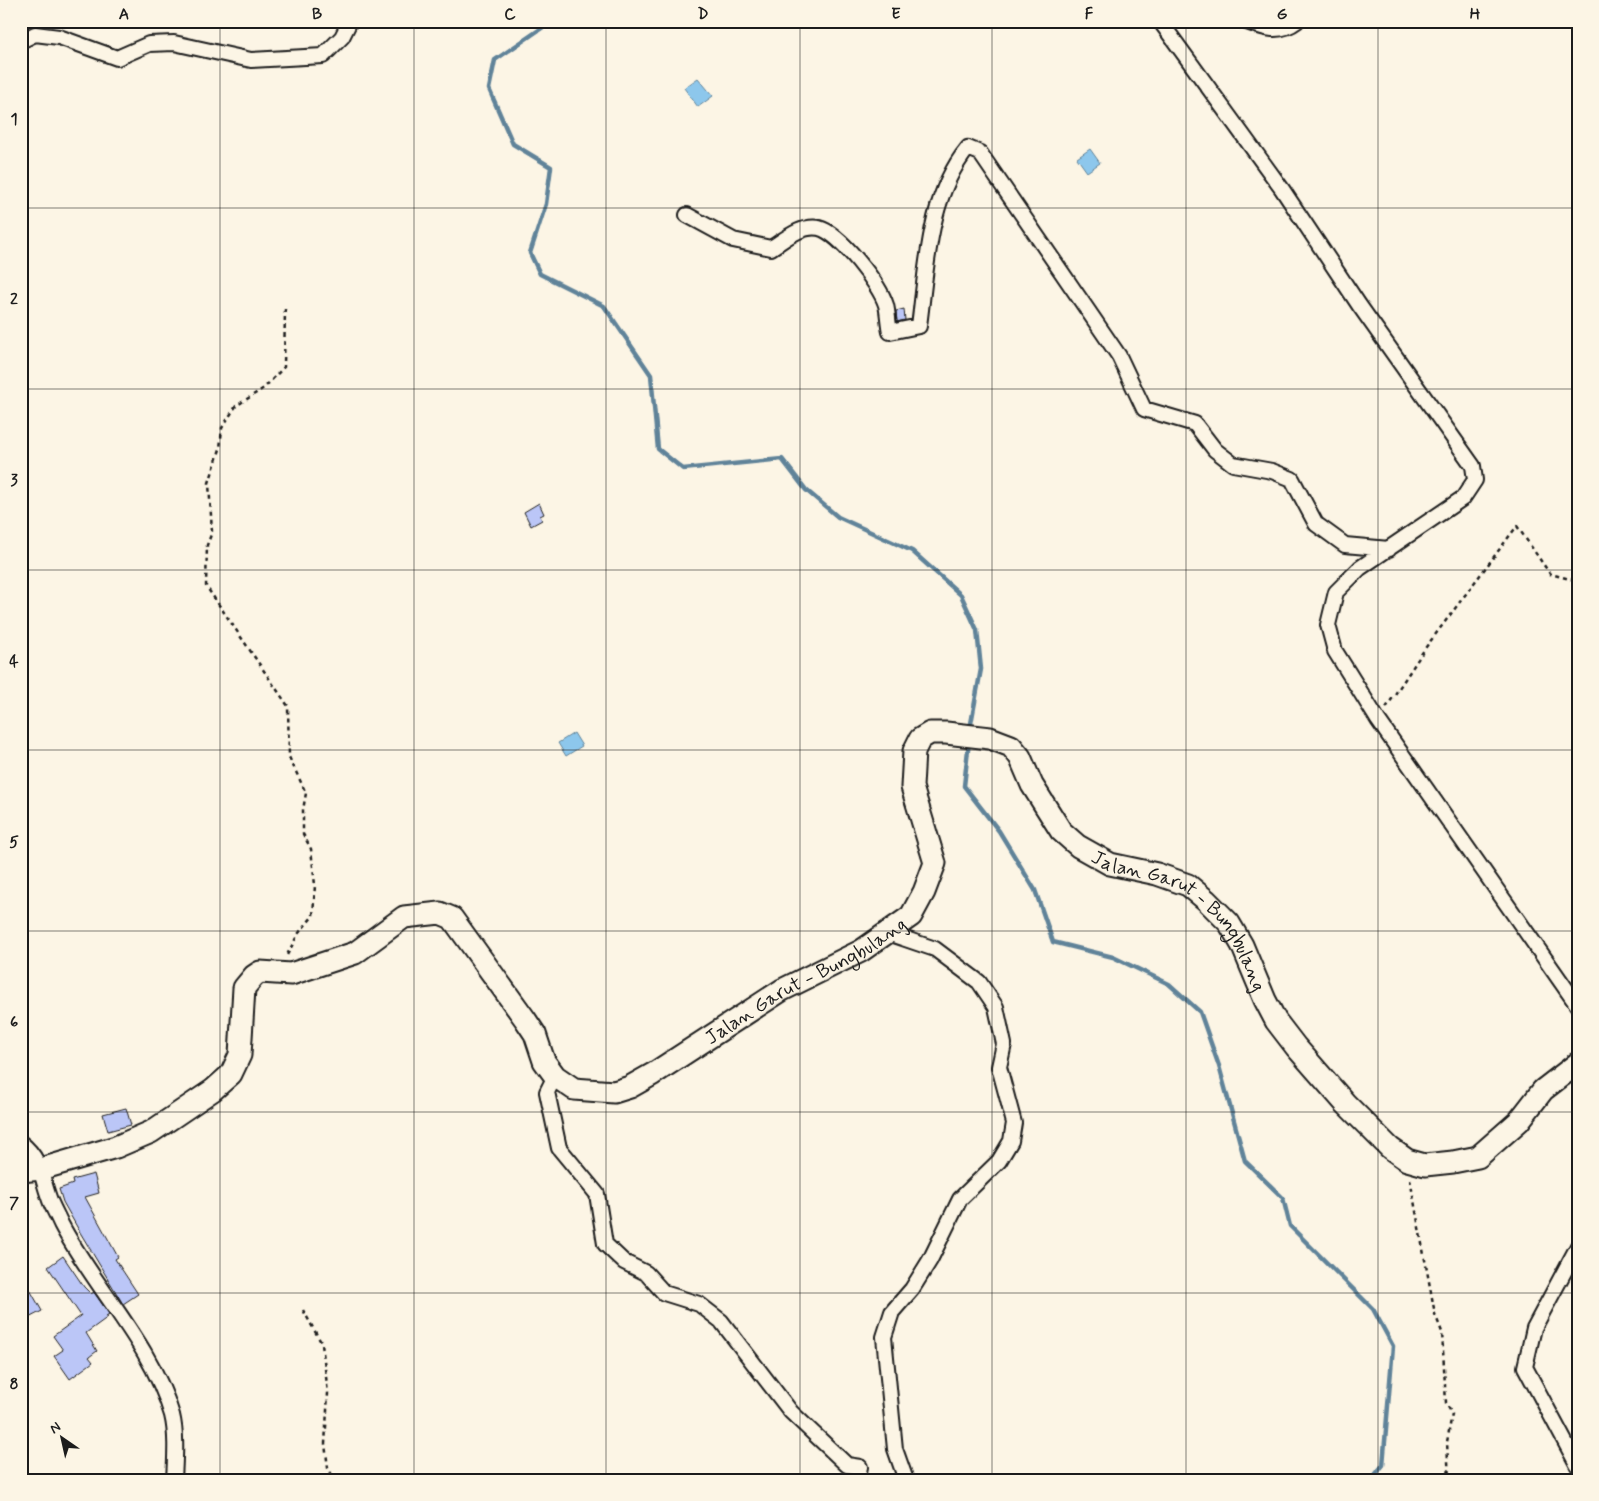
<svg xmlns="http://www.w3.org/2000/svg" width="1599" height="1501" font-family="Mynerve,sans-serif">
<style>
.water{fill:#8dc7ec;stroke:#608399}
.lines{fill:none;stroke-linecap:round;stroke-linejoin:round}
.stream{stroke:#608399;stroke-width:4.5}
.building{fill:#bbc6f7;stroke:#1c1c1c}
.minor-casing{stroke:#1c1c1c;stroke-width:18}
.primary-casing{stroke:#1c1c1c;stroke-width:25}
.path{stroke:#1c1c1c;stroke-width:2.5;stroke-dasharray:4 4;stroke-linecap:butt}
.minor{stroke:#fcf5e5;stroke-width:14}
.primary{stroke:#fcf5e5;stroke-width:21}
.grid{fill:none;stroke:#1c1c1c;stroke-width:1;stroke-opacity:0.55}
.labels{text-anchor:middle;stroke-width:4;stroke-linejoin:round;paint-order:stroke}
.street-label{font-size:20px;fill:#1c1c1c;stroke:#fcf5e5}
.neatline{fill:none;stroke:#1c1c1c;stroke-width:2}
.grid-label{font-size:16px;text-anchor:middle;font-weight:bold;fill:#1c1c1c}
</style>
<rect width="100%" height="100%" fill="#fcf5e5"/>
<filter id="ink" filterUnits="userSpaceOnUse"><feTurbulence type="fractalNoise" baseFrequency=".02" numOctaves="2"/><feDisplacementMap in="SourceGraphic" scale="10" xChannelSelector="R" yChannelSelector="G"/><feConvolveMatrix kernelMatrix="1 2 1 2 8 2 1 2 1" color-interpolation-filters="sRGB"/></filter>
<g filter="url(#ink)">
<path class="water" d="M698,78L713,96L698,107L684,88Z
M1090,149L1100,163L1087,172L1077,158Z
M574,733L582,746L566,756L558,743Z"/>
<g class="lines">
<path class="stream" d="M552,21L495,60L489,89L513,144L551,167L546,204L530,253L540,274L604,306L651,375L658,449L683,469L782,459L806,490L838,517L912,551L961,595L977,630L981,669L970,729
M969,741L964,786L999,831L1035,890L1053,942L1113,957L1169,984L1200,1012L1219,1066L1245,1161L1283,1198L1290,1226L1373,1309L1393,1346L1383,1465L1371,1480"/>
</g>
<path class="building" d="M904,309L905,320L897,322L896,311Z
M539,503L544,514L540,516L542,520L531,526L524,512Z
M126,1108L131,1125L108,1131L103,1114Z
M94,1174L99,1193L85,1197L118,1257L115,1259L138,1294L123,1304L81,1234L63,1202L59,1189L73,1184L72,1180Z
M63,1256L84,1287L91,1294L94,1292L109,1314L106,1316L108,1317L86,1333L97,1351L89,1357L93,1362L70,1379L54,1356L63,1350L53,1336L81,1316L48,1267Z
M21,1274L42,1311L21,1322Z"/>
<g class="lines">
<g class="minor-casing">
<path id="minor" d="M1160,21L1282,189L1359,305L1473,466L1475,480L1463,498L1360,568L1336,592L1328,625L1335,651L1378,720L1578,1006
M1244,21C1263,28 1279,35 1297,21
M21,41L35,34L59,37L117,58L149,44L174,43L251,60L323,56L342,37L350,21
M687,215L733,240L771,248C784,240 802,224 819,228C840,233 880,285 886,305C888,313 888,323 890,332L919,326C927,267 928,197 968,148L980,153L1119,356L1144,409L1195,424L1215,450L1233,464L1272,471L1292,479L1316,524L1345,545L1389,549
M885,932L935,949L979,982L996,1007L1004,1044L999,1067L1014,1123L1011,1141L999,1161L960,1199L930,1260L912,1289L892,1312L884,1337L895,1449L906,1480
M555,1076L547,1092L559,1148L597,1194L605,1244L624,1262L646,1273L664,1293L699,1304L721,1321L791,1412L847,1465L860,1467L857,1480
M21,1143C42,1159 42,1181 51,1203C54,1210 58,1217 61,1224C95,1289 151,1343 172,1415C177,1435 175,1459 174,1480
M1578,1246L1534,1328L1525,1367L1578,1466"/>
</g>
<g class="primary-casing">
<g id="primary">
<path id="s1" d="M21,1171L41,1169L116,1147L151,1132L213,1090L231,1074L240,1055L244,988L254,976L260,972L291,974L355,953L404,917L440,913L452,918L525,1019L535,1034L544,1061L555,1076L574,1089L614,1092L630,1087L653,1074L782,990L861,951L911,916L924,892L935,863L912,787L914,751L920,739L930,733H946L990,738L1011,746L1020,757L1032,785L1061,831L1078,846L1110,864L1157,874L1188,885L1206,900L1229,923L1242,945L1265,1000L1276,1021L1296,1047L1345,1103L1390,1148L1407,1160L1425,1165L1453,1162L1478,1157L1519,1121L1543,1090L1578,1063"/>
</g>
</g>
<path class="path" d="M285,309L284,367L264,388L236,406L222,428L220,449L209,483L212,532L207,545L206,586L288,706L289,757L306,793L303,810V834L311,849L315,885L313,916L298,934L287,955
M1386,708L1426,647L1517,526L1550,574L1578,581
M1410,1179L1435,1314L1442,1332L1446,1403L1452,1414L1447,1442L1449,1480
M303,1310L322,1344L328,1393L325,1444L328,1468L335,1480
M21,1470L28,1480"/>
<use href="#minor" class="minor"/>
<use href="#primary" class="primary"/>
</g>
</g>
<path class="grid" d="M220,21V1480M414,21V1480M606,21V1480M800,21V1480M992,21V1480M1186,21V1480M1378,21V1480M21,208H1578M21,389H1578M21,570H1578M21,750H1578M21,931H1578M21,1112H1578M21,1293H1578"/>
<g class="labels">
<g class="street-label">
<text dy="7" stroke="none"><textPath href="#s1" startOffset="1690">Jalan Garut - Bungbulang</textPath></text>
<text dy="7" stroke="none"><textPath href="#s1" startOffset="1030">Jalan Garut - Bungbulang</textPath></text>
</g>
</g>
<rect width="1599" height="1501" fill="none" stroke="#fcf5e5" stroke-width="55"/>
<g transform="translate(62 1438) rotate(326)" stroke="#fcf5e5" stroke-width="4" paint-order="stroke">
<path d="M0-4L9 19L0 12L-9 19Z" fill="#1c1c1c"/>
<text y="-8" font-size="14" font-weight="bold" text-anchor="middle" fill="#1c1c1c">N</text>
</g>
<rect x="28" y="28" width="1544" height="1446" class="neatline"/>
<g class="grid-label">
<text x="124" y="19">A</text>
<text x="317" y="19">B</text>
<text x="510" y="19">C</text>
<text x="703" y="19">D</text>
<text x="896" y="19">E</text>
<text x="1089" y="19">F</text>
<text x="1282" y="19">G</text>
<text x="1475" y="19">H</text>
<text x="14" y="124">1</text>
<text x="14" y="304">2</text>
<text x="14" y="485">3</text>
<text x="14" y="666">4</text>
<text x="14" y="847">5</text>
<text x="14" y="1027">6</text>
<text x="14" y="1208">7</text>
<text x="14" y="1389">8</text>
</g>
</svg>
